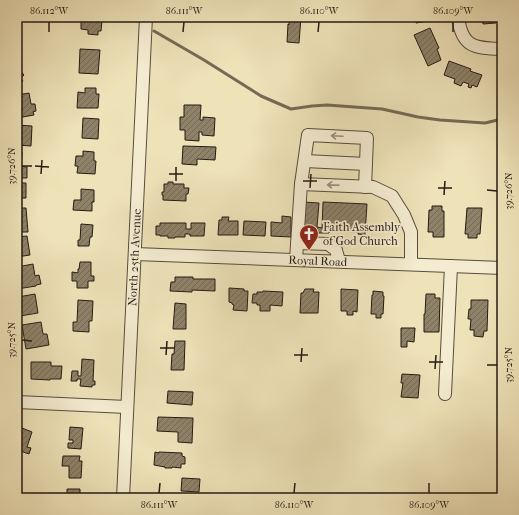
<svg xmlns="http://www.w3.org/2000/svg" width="519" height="515" font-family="'IM FELL French Canon',serif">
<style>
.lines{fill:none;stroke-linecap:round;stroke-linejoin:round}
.stream{stroke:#756a55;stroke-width:3}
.building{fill:url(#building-hatch);stroke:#251b14}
.minor-casing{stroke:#574d3d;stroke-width:14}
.minor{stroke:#f4ecd1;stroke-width:12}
.oneway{stroke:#978e7c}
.ticks{fill:none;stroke:#251b14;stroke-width:1.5}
.labels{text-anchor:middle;stroke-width:3.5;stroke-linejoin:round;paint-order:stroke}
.poi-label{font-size:12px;fill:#251b14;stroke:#f4ecd1;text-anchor:start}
.street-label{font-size:12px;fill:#251b14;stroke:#f4ecd1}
.neatline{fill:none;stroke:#251b14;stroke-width:1.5}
.ticks-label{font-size:10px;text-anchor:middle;fill:#251b14}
</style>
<defs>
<pattern id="building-hatch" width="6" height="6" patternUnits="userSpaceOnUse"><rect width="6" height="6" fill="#8e8269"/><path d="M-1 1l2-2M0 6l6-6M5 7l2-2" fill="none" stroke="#746a55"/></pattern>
</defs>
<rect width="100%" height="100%" fill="#eee2b8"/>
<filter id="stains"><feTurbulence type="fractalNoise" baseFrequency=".005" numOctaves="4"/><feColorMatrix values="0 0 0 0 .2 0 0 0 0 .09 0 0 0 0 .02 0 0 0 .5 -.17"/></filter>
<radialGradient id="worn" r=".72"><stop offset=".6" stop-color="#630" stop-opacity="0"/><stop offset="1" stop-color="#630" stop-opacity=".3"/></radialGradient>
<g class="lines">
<path class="stream" d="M133,17L137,19
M154,31L204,60L261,96L291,109L312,106L327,105L382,109L418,117L440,120L485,123L502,119"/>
</g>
<path class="building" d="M81,17H99V20H102L101,31H98V35L88,34V30L81,29Z
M284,17H301L299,43L287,42L288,24L289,25V19L284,18Z
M416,17H433L434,20L416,23Z
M482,17H496V23L483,24Z
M430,28L439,48L437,49L441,60L428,66L414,35Z
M80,49L100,50L98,74L79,73Z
M449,61L471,69L470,71L482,75L477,87L472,85L471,88L468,87L469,84L463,82L461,86L454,83L455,79L444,75Z
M17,68H18L24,75L21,78L23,81L17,86Z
M499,74H502V89H498Z
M85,88H96V94H99L98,108H77L78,92L85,93Z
M29,93L31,104H35L36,111L33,112L34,115L17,118V95Z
M184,105H201L200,120H203V117L215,118L214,136L202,135V132H199V141L185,140V130H180V117H184Z
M83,118L99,119L98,139L82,138Z
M17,125L32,126L31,146L17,145Z
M183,146L216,147L215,160L197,159V165L182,164Z
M83,151L94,152V161H96L95,174L77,173L78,166H75L76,156H83Z
M17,152H22L21,166L27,167V178H17Z
M168,182H173V184H184V188H189L188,194H186V201L163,200V195H162V192H164V184H168Z
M17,183H26V198H19V203H17Z
M81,189L94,190V202H92V211L73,210L74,200H81Z
M303,202L319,203L317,227L322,228L323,202L367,204L365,235L358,234V232L330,231L329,233H317V237L302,236Z
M432,206H442V211H444V237H433V232H428L429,210H432Z
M17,208H26L28,232H17Z
M467,208H482L480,234H477V238H468V234H465Z
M282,216L291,217V237L271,236V222L282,223Z
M222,217H229L228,221H238V235H218L219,220H222Z
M244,221L266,222L265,236L243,235Z
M160,223H186V229H191V223H205L204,236H190V234H185V237H175V238H168V236H160V235H156V226H160Z
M81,224L93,225L92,237H90L89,246H78V240H80Z
M27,236L30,255L17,257V237Z
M80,262H91V276H94V281H88V288H77V281H72V272L78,273V269H79Z
M33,264L35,276L39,275L41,284L36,285V286L17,289V267Z
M175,277H193V279H215V291L192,290V292L170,291L171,282H175Z
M229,288L244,289V291H248L247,311L233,310L234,305L232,304V303L229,302Z
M305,289H314L313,292H319L318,313H300L301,293H303Z
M341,289L358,290L357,312L353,311V315H347V311H341Z
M263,291L283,292L282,306L270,305V311H260V305H257V303H252L253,294H257V292H263Z
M373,291L383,292V296H384L383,314H381V318H376V314H371L372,295H373Z
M35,294L38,313L20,316L18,297Z
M426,294H435V298H440L439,332H424V314H425Z
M78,300L93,301L92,321H89V332L73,331V322H77Z
M471,300H488L487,331H484L483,337L474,336V330H470L471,319H468L469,309H471Z
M175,303L186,304V329H173Z
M41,322L43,334H47L49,345L26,349L22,325Z
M401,328H415L414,342L407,341V347H401Z
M175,341H185L184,370H171L172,354H174Z
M82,359L94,360L93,381H95V385H92V387L80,386L81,379H77V381H71L72,371H78V376H81Z
M31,362H51V366H62L61,379H50V380L31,379Z
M402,374L420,375L418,398L401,397L403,383H401Z
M168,391L193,392L192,405L167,403Z
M158,417L193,418L192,443L178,442V432L157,431Z
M17,426L32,432L27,447L31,448L29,454L17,450Z
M70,427L83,428L81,449L68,448V443H73V440H69Z
M155,452L159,453V452L182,453V456L185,457V464H181V468L172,467V468H165V467L154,465Z
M63,456H80L79,461H82L81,478H69V466H62Z
M182,478L200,479L199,492L181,491Z
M67,489H80V498H67Z"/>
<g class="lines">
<g class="minor-casing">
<g id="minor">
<path d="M458,17C462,48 475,48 502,49"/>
<path d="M305,161L366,164"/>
<path d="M301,184L373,187L392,196L404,215L411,232V264"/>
<path d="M297,243L328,244L336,250L339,261"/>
<path id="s1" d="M135,254L502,268"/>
<path d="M296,260L301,184L308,135L367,138L365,187"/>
<path d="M445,394L451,266"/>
<path d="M17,402L127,407"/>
<path id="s2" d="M123,498L146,17"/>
</g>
</g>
<use href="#minor" class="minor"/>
</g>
<defs><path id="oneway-shaft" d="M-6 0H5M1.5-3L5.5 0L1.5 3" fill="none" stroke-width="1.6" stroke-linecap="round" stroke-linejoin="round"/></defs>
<g class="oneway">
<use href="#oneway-shaft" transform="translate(337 136) rotate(-177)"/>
<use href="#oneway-shaft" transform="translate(333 185) rotate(-178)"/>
</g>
<path class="ticks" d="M49,32V22M183,32L184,22M318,32L319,22M453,32V22M22,166H32M35,166L49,167M41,174L42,160M169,174H183M176,181V167M303,181H317M310,188L311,174M438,188H452M487,190L497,191M444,195L445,181M22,340L32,341M160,348H174M166,355L167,341M294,355H308M301,362L302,348M429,362H443M487,365H497M435,369L436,355M159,493L160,483M294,493L295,483M429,493V483"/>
<defs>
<g id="church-pin" transform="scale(1)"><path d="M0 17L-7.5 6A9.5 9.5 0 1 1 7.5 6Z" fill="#8f2418" stroke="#f4ecd1"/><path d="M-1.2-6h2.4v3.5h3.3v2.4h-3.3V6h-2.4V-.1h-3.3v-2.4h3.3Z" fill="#fff"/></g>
</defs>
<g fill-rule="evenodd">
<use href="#church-pin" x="309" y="234"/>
</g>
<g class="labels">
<g class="poi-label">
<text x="323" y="231">Faith Assembly<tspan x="323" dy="14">of God Church</tspan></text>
</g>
<g class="street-label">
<text dy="4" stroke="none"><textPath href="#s2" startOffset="241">North 25th Avenue</textPath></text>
<text dy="4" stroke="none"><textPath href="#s1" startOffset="183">Royal Road</textPath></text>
</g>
</g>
<rect width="519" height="515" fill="none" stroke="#eee2b8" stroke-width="44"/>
<rect x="22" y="22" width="475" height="471" class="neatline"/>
<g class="ticks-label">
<text x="49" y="14">86.112°W</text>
<text x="184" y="14">86.111°W</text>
<text x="319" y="14">86.110°W</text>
<text x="453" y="14">86.109°W</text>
<text transform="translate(11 166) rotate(-90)" y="4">39.726°N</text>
<text transform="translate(508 191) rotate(-90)" y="4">39.726°N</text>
<text transform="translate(11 340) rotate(-90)" y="4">39.725°N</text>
<text transform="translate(508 365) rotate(-90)" y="4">39.725°N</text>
<text x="159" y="508">86.111°W</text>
<text x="294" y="508">86.110°W</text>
<text x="429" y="508">86.109°W</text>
</g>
<rect width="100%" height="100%" filter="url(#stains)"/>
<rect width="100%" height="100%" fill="url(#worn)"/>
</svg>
